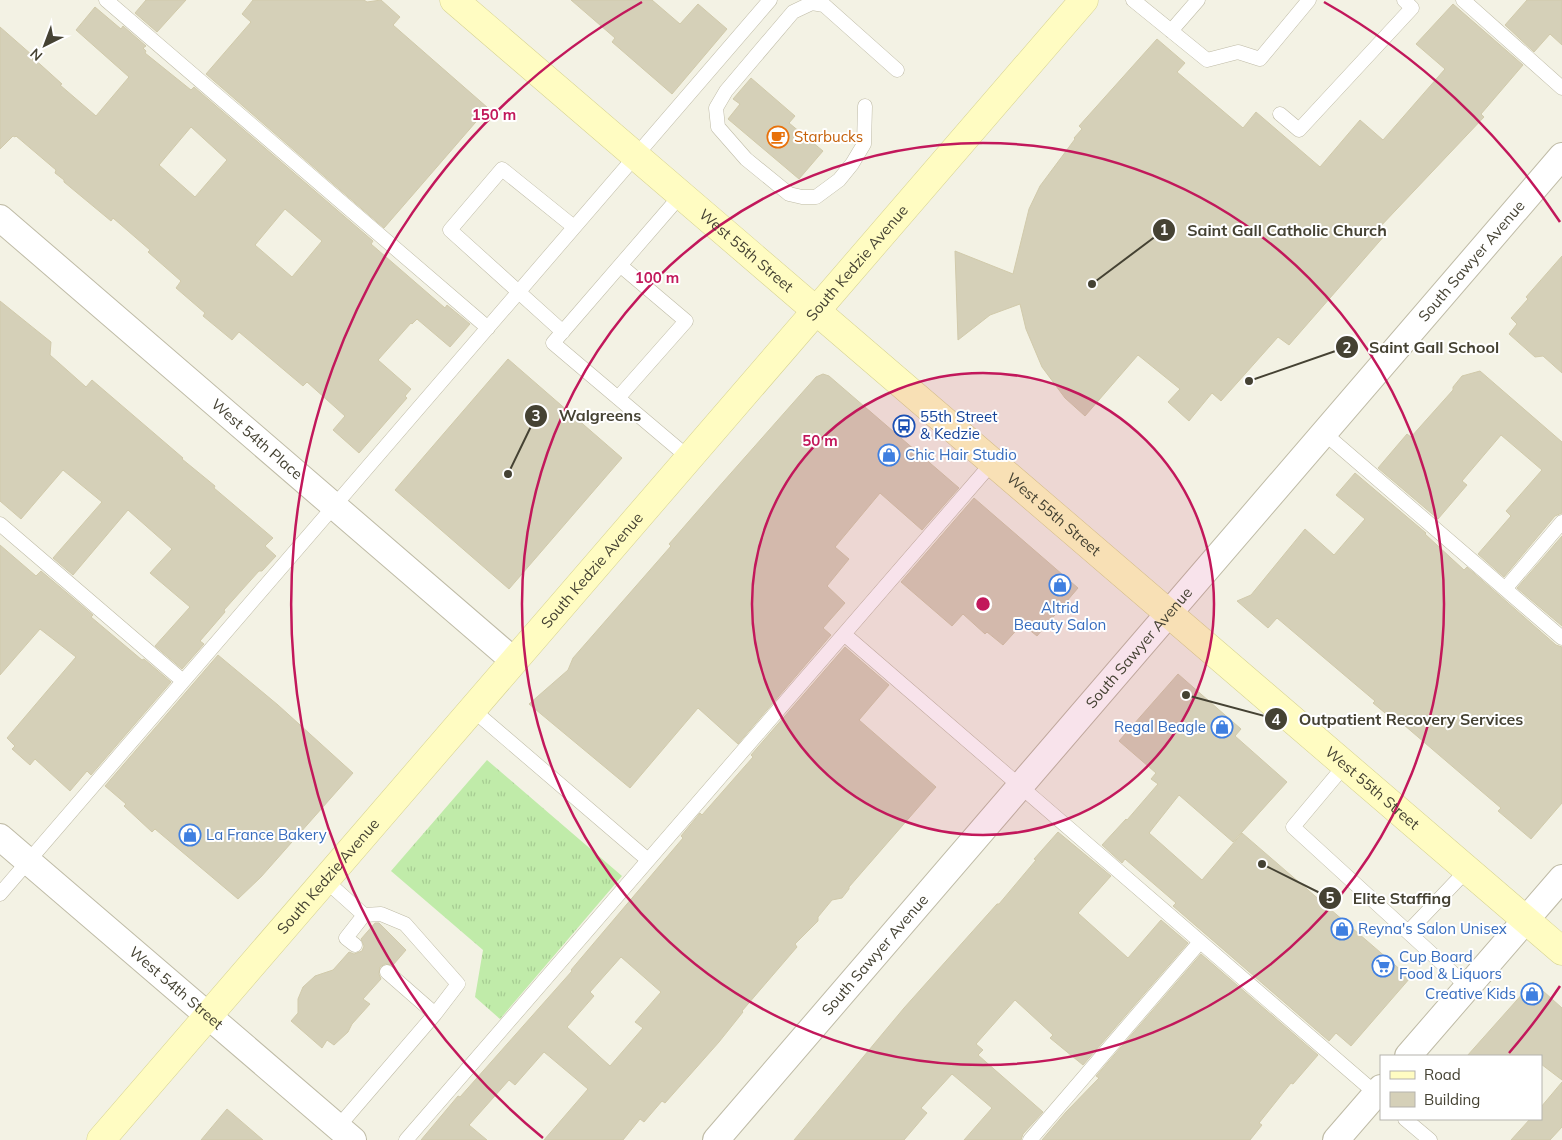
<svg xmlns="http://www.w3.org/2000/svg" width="1562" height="1140" font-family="Mulish,sans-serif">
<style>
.grass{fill:url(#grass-tufts)}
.building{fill:#d5d0b8;stroke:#d1caab;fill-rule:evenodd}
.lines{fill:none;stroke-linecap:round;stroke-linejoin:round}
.service-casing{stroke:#bfbba6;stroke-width:15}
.minor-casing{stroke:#bfbba6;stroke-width:28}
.secondary-casing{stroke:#d6d290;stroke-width:29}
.service{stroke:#fff;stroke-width:14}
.minor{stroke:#fff;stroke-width:26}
.secondary{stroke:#fffcc2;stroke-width:28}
.ring{fill:none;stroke:#c2185b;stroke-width:2.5}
.labels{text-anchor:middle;stroke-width:4;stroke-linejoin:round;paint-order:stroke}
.food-label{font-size:15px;fill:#c56008;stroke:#fff;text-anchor:start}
.street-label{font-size:15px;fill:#454233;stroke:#fff}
.transit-label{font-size:15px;fill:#164399;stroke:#fff;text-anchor:start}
.shop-label{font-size:15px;fill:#366cbe;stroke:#fff;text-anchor:start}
.centre{fill:#c2185b;stroke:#fff;stroke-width:2.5}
.ring-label{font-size:15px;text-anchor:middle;font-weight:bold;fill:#c2185b;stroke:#fff;stroke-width:4;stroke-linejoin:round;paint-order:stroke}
.leader{fill:none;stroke:#454233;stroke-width:2}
.callout-dot{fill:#454233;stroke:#fff;stroke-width:2}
.mark-label{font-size:15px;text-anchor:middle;font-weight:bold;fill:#fff}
.callout-label{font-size:16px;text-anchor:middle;font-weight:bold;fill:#454233;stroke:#fff;stroke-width:4;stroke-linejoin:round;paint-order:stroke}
</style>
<defs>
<pattern id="grass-tufts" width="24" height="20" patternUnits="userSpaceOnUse" patternTransform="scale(1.25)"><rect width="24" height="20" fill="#c0eba9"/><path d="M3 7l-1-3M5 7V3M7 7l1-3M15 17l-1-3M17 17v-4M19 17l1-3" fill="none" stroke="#a6cb92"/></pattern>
</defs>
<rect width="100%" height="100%" fill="#f3f2e4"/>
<path class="grass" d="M487,760L622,876L500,1019L475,997L483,950L391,871Z"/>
<path class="building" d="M146,0H186L157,32L135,13Z
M253,0H364L367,2L381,0L400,17L393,25L488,108L384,228L206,74L251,22L242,14Z
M571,0H652L680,24L698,4L727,29L672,94L612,42L615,38Z
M1527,0H1562V45L1550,34L1534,52L1505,25Z
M1453,4L1523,65L1481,114L1484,117L1378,229L1385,235L1289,345L1278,337L1221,401L1212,393L1189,421L1168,402L1180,389L1138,355L1085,416L1065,398L1042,367L1026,329L1020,304L990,315L958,340L955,251L1013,274L1029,209L1040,186L1075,139L1074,138L1082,129L1079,126L1157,39L1185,63L1177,72L1243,128L1256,112L1320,167L1360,120L1383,140L1445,69L1416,44Z
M95,7L121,29L123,26L146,46L143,48L146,51L145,53L191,90L194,87L373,241L371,244L445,308L447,305L470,324L450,347L417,319L412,324L411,323L378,360L411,389L405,396L407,398L359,453L333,430L345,416L307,382L303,386L239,332L232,340L203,316L205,313L176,288L181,281L148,252L150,250L113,218L111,221L64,182V180L55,173L56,170L16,136L15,137L13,136L0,149V27L32,55L31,56L62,84L60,85L96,116L129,77L76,30ZM191,127L227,160L195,197L159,165ZM285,209L322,241L292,277L255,245Z
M751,78L795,116L789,123L823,151L799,179L728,119L740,104L733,99Z
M1562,256V373L1543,356L1535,357L1509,334L1517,324L1511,318L1528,299L1526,297Z
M0,301L51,342L50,355L86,387L92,380L183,458L182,459L215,486L214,488L273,538L265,546L276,556L262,571H259L224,610L225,612L200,641L204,644L182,669L155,646L190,607L150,573L172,549L128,510L73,575L53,558L102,502L63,470L21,519L0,501Z
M508,359L622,458L509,589L395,490Z
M1480,371L1562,442V513L1555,516L1504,577L1478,554L1511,516L1506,511L1542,470L1501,435L1462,481L1467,485L1438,519L1378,468L1407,434L1411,437L1453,390V387L1462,376Z
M823,374L829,376L959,488L922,530L880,493L835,547L849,559L827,586L845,603L823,628L831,635L738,744L698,708L630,788L529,704L568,670L573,658L671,546L669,544L716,490L816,377Z
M1355,473L1426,533L1425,534L1464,570L1467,567L1556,645L1562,647V803L1531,839L1498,811L1501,808L1404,725L1402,727L1373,703L1375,701L1277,618L1268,628L1237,601L1251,595L1305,529L1334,555L1365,519L1336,495Z
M974,498L1078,588L1037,636L1022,624L1003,645L987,632L985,634L963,614L952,626L901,582Z
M1562,536V626L1517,588Z
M0,545L36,576L41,571L93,615L91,617L142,660L144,659L171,682L91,775L87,771L70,791L35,759L30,765L12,749L15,746L7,738L76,657L40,629L0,675Z
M845,647L889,685L859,720L936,787L849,887V889L842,898L832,900L818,917V921L795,944L797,947L742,1011L743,1012L719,1042L665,1103L662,1101L644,1122L640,1119L623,1140H544L588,1089L544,1052L515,1085L509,1080L469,1125L487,1140H421L458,1096L460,1097L572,971L571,970L683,838L681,836L700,813L702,815L753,757L751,755ZM621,957L661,992L635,1022L643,1028L610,1066L567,1027L594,996L590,992Z
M218,655L278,705L353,773L261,877L238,899L155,829L152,832L124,806L126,804L105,786Z
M1178,674L1241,729L1235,736L1287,782L1233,842L1179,795L1149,833L1202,880L1242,833L1410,978L1351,1046L1336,1033L1329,1041L1173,906L1176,903L1125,859L1122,863L1102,845L1126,819L1127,820L1158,784L1151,779L1156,773L1119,741Z
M1058,832L1111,876L1078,913L1128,958L1161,920L1188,943L1083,1065L1050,1038L1053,1035L1015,1000L976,1044L983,1050L978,1055L1043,1112L1023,1134L1021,1140H964L992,1108L952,1074L921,1108L927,1113L904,1140H794L904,1008L997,904H999L1036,860L1034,859Z
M375,923H379L406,950L393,965L385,964L380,967L379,974L381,979L363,999L370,1004L352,1024L348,1032L334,1045L327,1040L322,1048L291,1021L298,1013V999L303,987L315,976L333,970L349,952L354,954L362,951L364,946L361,939Z
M1201,954L1318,1055L1293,1084L1291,1083L1259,1123L1262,1125L1250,1140H1042L1066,1112L1099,1078L1096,1076Z
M1533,982L1562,1008V1080L1541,1064V1056H1467Z
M1562,1082V1127L1550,1140H1511L1530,1119H1541V1107Z
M227,1109L263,1140H201Z"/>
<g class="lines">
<g class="service-casing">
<path id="service" d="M106,0L488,328
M1133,0L1207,60L1238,52L1260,59L1309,0
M1463,0L1562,88
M1171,31L1198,0
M865,106L864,144L852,164L839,180L816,197H802L789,194L746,159L718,127L716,108L726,91L793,12L812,3L824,5L897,70
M1280,114L1299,130L1412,8L1404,0
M681,195L553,343L689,458
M563,332L450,230L502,169L574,227
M618,398L686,321L621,266
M1324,433L1562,638
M0,524L183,681
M1505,589L1562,522
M844,634L1380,1097
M473,710L648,860
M1345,765L1293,827L1468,987
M325,880L364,915L381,914L405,924L458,984L435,1014L338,1127
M0,894L770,0
M1408,932L1467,870
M355,945L346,938L364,915
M387,972L435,1014
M1405,1119L1430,1140
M406,1140L992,463
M1030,1140L1200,942"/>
</g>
<g class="minor-casing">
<g id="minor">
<path id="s1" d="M0,218L514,661"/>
<path id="s2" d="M0,837L353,1140"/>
<path d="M1408,1056L1562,878"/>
<path id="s3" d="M716,1140L1562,156"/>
<path d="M1336,1140L1381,1088"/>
</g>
</g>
<g class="secondary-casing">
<g id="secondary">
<path id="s4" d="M454,0L1562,951"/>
<path id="s5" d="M101,1140L1084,0"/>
</g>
</g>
<use href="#service" class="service"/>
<use href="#minor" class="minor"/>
<use href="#secondary" class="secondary"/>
</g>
<circle cx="983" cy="604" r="231" fill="#c2185b" fill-opacity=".12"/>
<g class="ring">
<circle cx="983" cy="604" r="231"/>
<circle cx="983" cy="604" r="461"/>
<path d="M1560 986A692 692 0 0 1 1509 1053M543 1138A692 692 0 0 1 642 2M1324 2A692 692 0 0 1 1560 222"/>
</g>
<defs>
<g id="cafe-ring" transform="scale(1.125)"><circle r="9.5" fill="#fff" stroke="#e8710a" stroke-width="1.5"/><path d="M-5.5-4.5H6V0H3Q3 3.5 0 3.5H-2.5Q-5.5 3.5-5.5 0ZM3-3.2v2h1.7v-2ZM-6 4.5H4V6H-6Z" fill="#e8710a"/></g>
<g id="bus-ring" transform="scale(1.125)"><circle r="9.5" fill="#fff" stroke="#1a4fb4" stroke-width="1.5"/><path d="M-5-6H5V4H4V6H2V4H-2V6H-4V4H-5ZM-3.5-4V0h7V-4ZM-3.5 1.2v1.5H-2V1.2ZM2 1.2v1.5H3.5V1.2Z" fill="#1a4fb4"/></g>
<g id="shop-ring" transform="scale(1.125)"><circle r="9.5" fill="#fff" stroke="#3f7fe0" stroke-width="1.5"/><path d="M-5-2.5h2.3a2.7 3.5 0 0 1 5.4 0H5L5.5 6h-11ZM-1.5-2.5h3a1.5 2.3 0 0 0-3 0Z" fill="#3f7fe0"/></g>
<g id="supermarket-ring" transform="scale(1.125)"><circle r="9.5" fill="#fff" stroke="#3f7fe0" stroke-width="1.5"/><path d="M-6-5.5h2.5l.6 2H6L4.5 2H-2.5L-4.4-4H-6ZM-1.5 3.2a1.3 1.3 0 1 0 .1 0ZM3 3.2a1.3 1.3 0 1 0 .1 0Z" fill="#3f7fe0"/></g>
</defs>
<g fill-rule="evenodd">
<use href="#cafe-ring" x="778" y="137"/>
<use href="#bus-ring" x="904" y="426"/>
<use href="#shop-ring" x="889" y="455"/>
<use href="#shop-ring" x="1060" y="585"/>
<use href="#shop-ring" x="1222" y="727"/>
<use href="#shop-ring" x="190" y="835"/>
<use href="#shop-ring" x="1342" y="929"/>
<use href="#supermarket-ring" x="1383" y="966"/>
<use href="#shop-ring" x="1532" y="994"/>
</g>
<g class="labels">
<g class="food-label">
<text x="794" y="142">Starbucks</text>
</g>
<g class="street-label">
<text dy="5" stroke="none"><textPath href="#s4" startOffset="385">West 55th Street</textPath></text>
<text dy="5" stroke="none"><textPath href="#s3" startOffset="1159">South Sawyer Avenue</textPath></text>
<text dy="5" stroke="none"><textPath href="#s5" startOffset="1158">South Kedzie Avenue</textPath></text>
<text dy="5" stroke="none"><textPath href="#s1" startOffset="339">West 54th Place</textPath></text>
<text dy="5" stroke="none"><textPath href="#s4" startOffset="790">West 55th Street</textPath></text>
<text dy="5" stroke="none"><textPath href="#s5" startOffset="752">South Kedzie Avenue</textPath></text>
<text dy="5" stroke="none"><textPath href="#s3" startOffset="649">South Sawyer Avenue</textPath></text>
<text dy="5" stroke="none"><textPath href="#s4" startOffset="1210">West 55th Street</textPath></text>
<text dy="5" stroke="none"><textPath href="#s5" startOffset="348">South Kedzie Avenue</textPath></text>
<text dy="5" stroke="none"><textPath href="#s3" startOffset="244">South Sawyer Avenue</textPath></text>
<text dy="5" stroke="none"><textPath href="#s2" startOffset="232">West 54th Street</textPath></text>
</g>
<g class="transit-label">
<text x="920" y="422">55th Street<tspan x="920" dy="17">&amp; Kedzie</tspan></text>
</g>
<g class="shop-label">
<text x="905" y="460">Chic Hair Studio</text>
<text x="1060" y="613" text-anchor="middle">Altrid<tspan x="1060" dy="17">Beauty Salon</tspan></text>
<text x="1206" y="732" text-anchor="end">Regal Beagle</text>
<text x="206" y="840">La France Bakery</text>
<text x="1358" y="934">Reyna's Salon Unisex</text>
<text x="1399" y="962">Cup Board<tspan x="1399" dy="17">Food &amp; Liquors</tspan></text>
<text x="1516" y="999" text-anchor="end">Creative Kids</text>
</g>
</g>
<circle cx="983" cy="604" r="8" class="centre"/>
<g class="ring-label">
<text x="494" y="120">150 m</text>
<text x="657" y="283">100 m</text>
<text x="820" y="446">50 m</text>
</g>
<path class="leader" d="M1092 284L1164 230M1249 381L1347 347M508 474L536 416M1186 695L1276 719M1262 864L1330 898"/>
<g class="callout-dot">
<circle cx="1092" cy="284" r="5"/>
<circle cx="1249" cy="381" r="5"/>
<circle cx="508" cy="474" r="5"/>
<circle cx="1186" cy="695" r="5"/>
<circle cx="1262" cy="864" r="5"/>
<circle cx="1164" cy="230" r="12"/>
<circle cx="1347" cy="347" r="12"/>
<circle cx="536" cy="416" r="12"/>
<circle cx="1276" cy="719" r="12"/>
<circle cx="1330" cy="898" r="12"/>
</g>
<g class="mark-label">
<text x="1164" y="235">1</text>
<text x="1347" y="353">2</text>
<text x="536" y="421">3</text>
<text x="1276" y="725">4</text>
<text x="1330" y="903">5</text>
</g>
<g class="callout-label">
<text x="1287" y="236">Saint Gall Catholic Church</text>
<text x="1434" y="353">Saint Gall School</text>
<text x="600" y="421">Walgreens</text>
<text x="1411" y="725">Outpatient Recovery Services</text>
<text x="1402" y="904">Elite Staffing</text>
</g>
<rect x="1380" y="1055" width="162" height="65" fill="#ffffff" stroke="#b5b3ad"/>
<rect x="1390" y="1071" width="25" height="8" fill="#fffcc2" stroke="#b5b3ad"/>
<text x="1424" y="1080" font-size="15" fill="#454233">Road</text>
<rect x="1390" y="1092" width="25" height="15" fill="#d5d0b8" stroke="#b5b3ad"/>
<text x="1424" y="1105" font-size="15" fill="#454233">Building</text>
<g transform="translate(45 45) rotate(222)" stroke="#ffffff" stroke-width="4" paint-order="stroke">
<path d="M0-4L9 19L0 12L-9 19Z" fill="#454233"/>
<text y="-8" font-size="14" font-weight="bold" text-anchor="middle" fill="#454233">N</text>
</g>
</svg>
